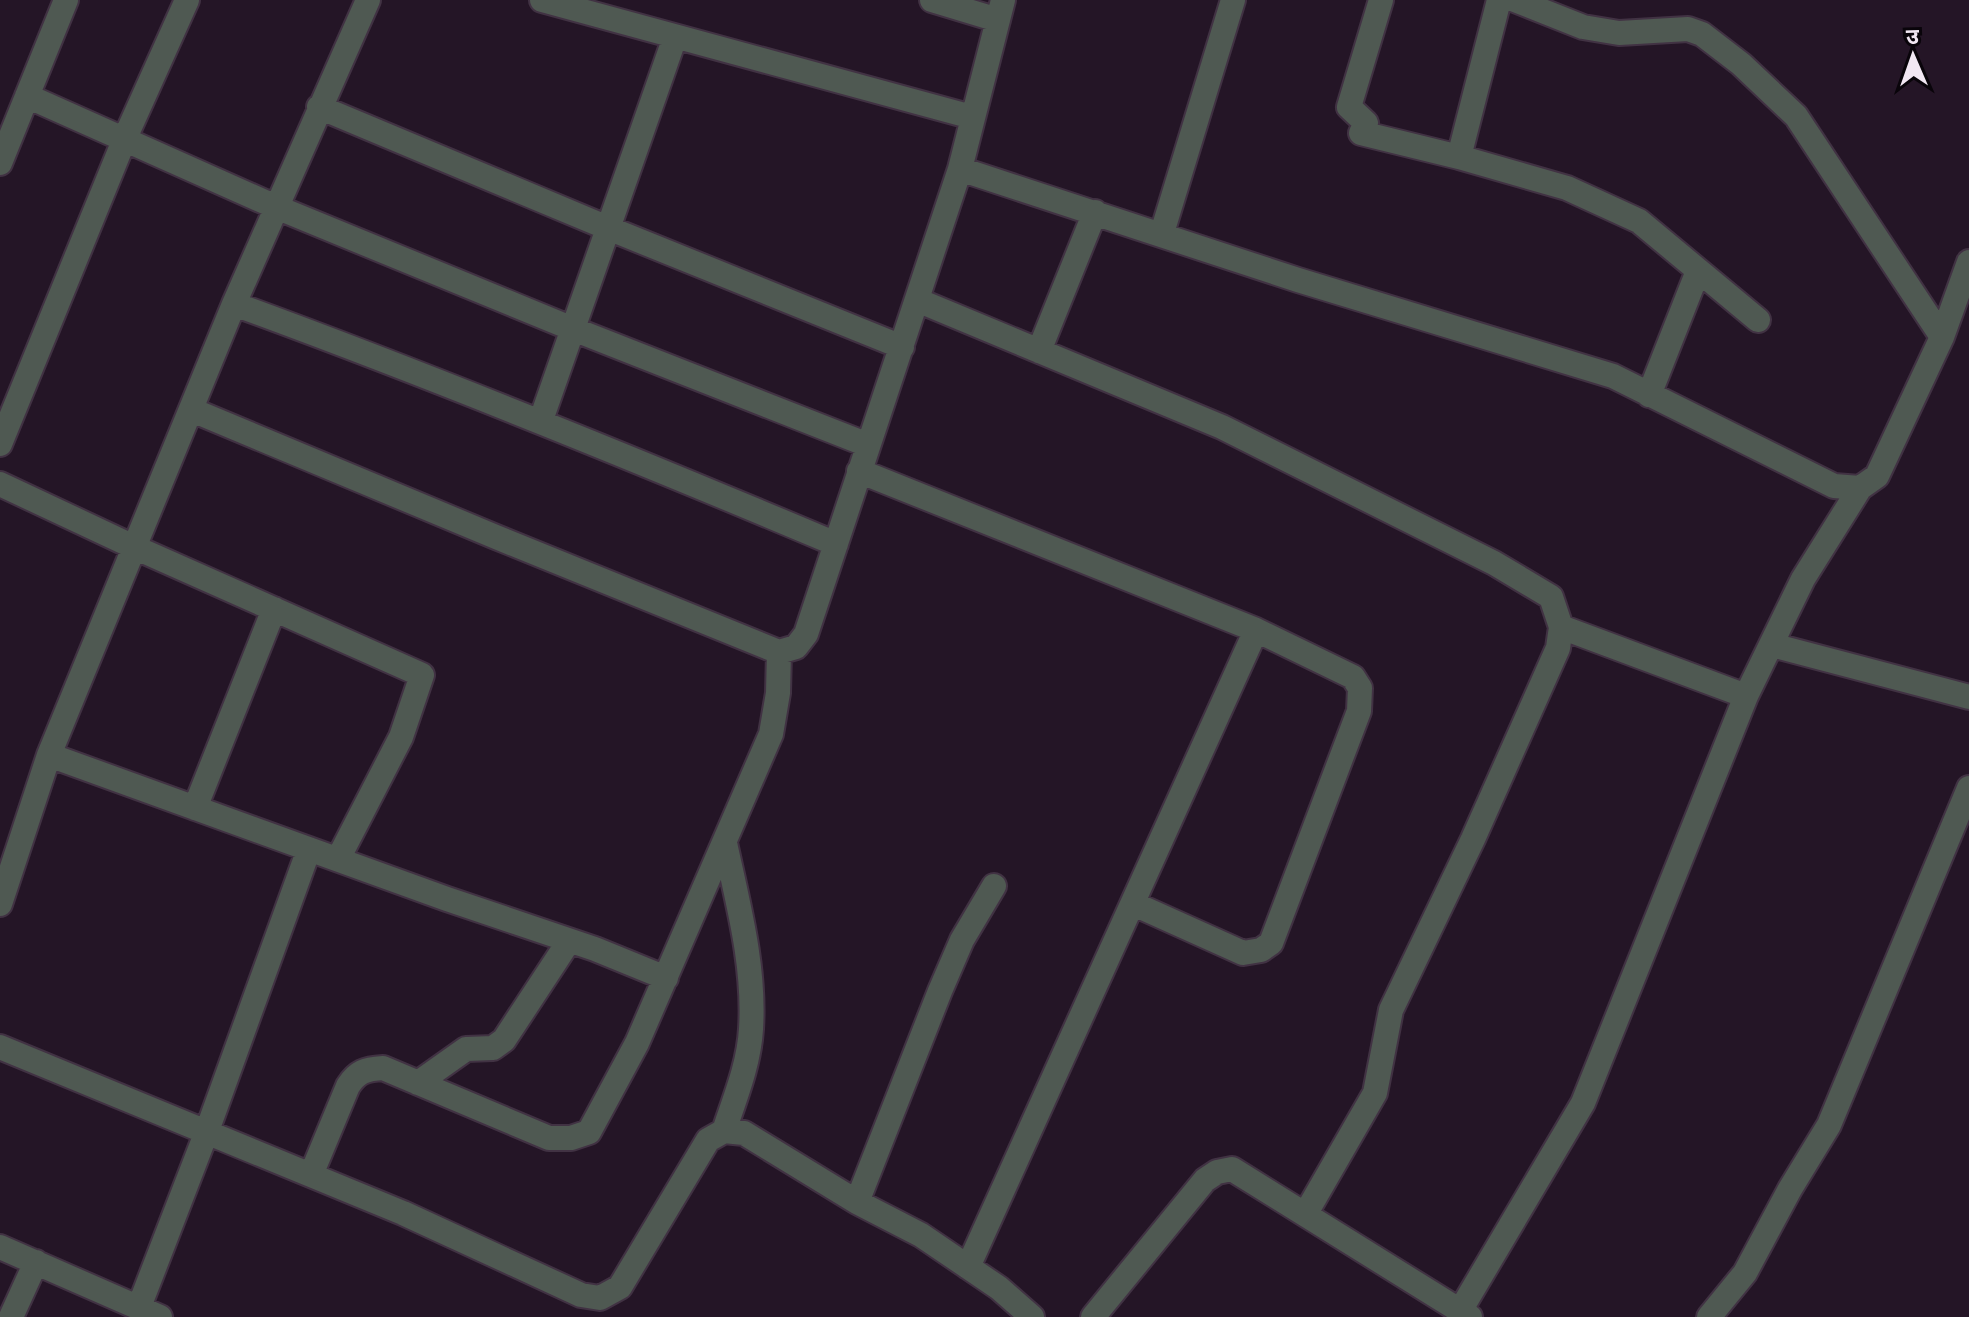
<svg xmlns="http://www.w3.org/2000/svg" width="1969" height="1317" font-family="Lato,'Noto Sans Devanagari',sans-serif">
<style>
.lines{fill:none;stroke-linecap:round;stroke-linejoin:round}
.minor-casing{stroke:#413243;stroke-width:28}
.minor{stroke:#4f5952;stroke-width:24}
</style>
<rect width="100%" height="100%" fill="#241526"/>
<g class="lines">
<g class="minor-casing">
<path id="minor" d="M542,0L972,117
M932,0L998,20
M1381,0L1349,107L1366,123L1361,133L1459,157L1567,188L1639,221L1758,320
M1515,0L1583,27L1619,33L1688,29L1702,34L1741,64L1796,116L1942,337
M27,96L276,207L573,329L868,445
M319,107L608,228L902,347
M1459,157L1499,0
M0,163L66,0
M960,169L1298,280L1613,376L1834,486L1860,488L1877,476L1942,337L1969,262
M1162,233L1233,0
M917,300L1222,427L1494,563L1551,597L1561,627L1558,648L1473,839L1391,1010L1375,1093L1306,1213
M234,304C437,378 637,460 836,544
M1039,351L1095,212
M1649,395L1698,271
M192,410L496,537L779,652L796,647L806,634L960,169L1003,0
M541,420L675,37
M0,444L125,138L187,0
M859,471L1256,630L1353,677L1360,688L1359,711L1271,943L1261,950L1243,953L1134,904
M0,484L134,547L422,675L401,737L338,859
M1561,627L1746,696
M1772,645L1969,697
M49,755L447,899L595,949L666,978
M195,808L274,609
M0,904L49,755L234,304L368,0
M0,1047L403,1213L581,1295L600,1298L620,1287L708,1140L724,1131L744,1133L857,1202L921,1235L999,1288L1032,1317
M418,1083L466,1049L493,1048L504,1040L569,941
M724,1131C735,1098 749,1064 751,1029C755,966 738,904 725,843
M311,1175L348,1086C357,1072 365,1069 383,1068L549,1138H571L589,1132L637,1043L771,734L778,693L779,652
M857,1202L940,991L962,940L994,886
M0,1247L160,1317
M968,1267L1256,630
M139,1307L207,1131L309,849
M1460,1311L1583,1103L1746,696L1803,579L1860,488
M11,1317L36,1262
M1093,1317L1205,1180L1217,1172L1232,1169L1470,1317
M1709,1317L1745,1273L1790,1189L1829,1125L1969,788"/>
</g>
<use href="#minor" class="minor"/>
</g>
<g transform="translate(1913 56) rotate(358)" stroke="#09040a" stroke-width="6" paint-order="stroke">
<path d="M0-6L14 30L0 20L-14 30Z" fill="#f2e7f3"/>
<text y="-12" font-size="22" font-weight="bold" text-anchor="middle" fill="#f2e7f3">उ</text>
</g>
</svg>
